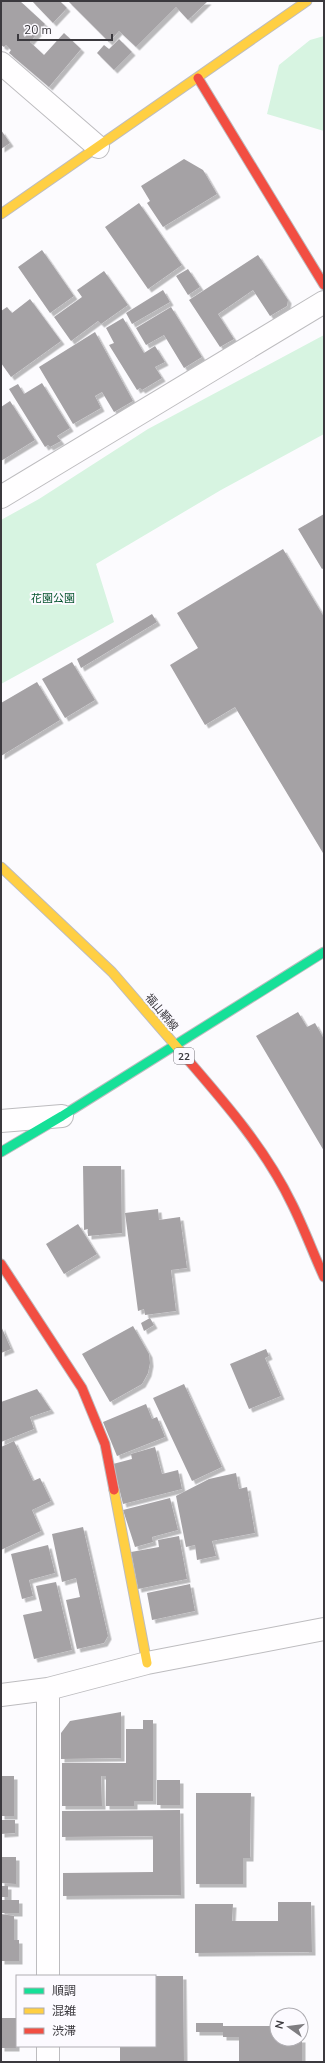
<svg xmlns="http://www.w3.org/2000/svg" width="325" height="2063" font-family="'Nunito Sans','Noto Sans JP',sans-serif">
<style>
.green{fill:#d7f4e1}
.building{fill:#a5a2a5;filter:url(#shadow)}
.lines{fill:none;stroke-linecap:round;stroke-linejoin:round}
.street-casing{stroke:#bdbcbf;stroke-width:24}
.fast-casing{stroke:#bdbcbf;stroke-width:11}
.slow-casing{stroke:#bdbcbf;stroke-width:11}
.jam-casing{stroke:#bdbcbf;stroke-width:11}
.street{stroke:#fffeff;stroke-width:22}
.fast{stroke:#16e098;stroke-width:9}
.slow{stroke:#ffcf43;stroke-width:9}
.jam{stroke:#f24e42;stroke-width:9}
.labels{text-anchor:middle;stroke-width:4;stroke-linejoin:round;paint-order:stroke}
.shield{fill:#fcfaff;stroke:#757378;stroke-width:1}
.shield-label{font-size:10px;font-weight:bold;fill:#3b393e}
.park-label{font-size:11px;fill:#03522c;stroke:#fcfaff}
.street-label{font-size:11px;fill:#3b393e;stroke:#fcfaff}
</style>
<defs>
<filter id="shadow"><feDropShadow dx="3.5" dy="3.5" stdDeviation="0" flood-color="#0004"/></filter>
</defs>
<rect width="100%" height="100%" fill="#fcfbfe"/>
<path class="green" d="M324,36V131L267,114L279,65L310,40Z
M324,335V434L221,490L96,564L114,622L1,684V520L39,499L148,429Z"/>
<path class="building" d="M1,1H20L45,24L30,42L44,55L64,33L81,49L49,87L9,53L11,50L6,45L4,47L1,45Z
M32,1H60L67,8L53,23Z
M68,1H208L188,20L176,7L136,47L119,31L109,42Z
M119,39L132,52L114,70L97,53L104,45L109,49Z
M1,130L10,143L1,149Z
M184,159L203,170L217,194L163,227L147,203L150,201L141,186Z
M139,203L182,265L148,289L105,227Z
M42,250L74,296L50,313L18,267Z
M258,255L288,300L287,306L270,316L253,290L218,314L234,339L220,347L189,300Z
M188,269L200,287L188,295L176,276Z
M104,271L128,305L101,324L98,321L71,341L54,317L82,297L77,290Z
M163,290L170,302L132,324L126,313Z
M30,299L61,341L11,377L1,363V311L7,307L12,313Z
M171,307L202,357L184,368L164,335L146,345L136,328Z
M123,318L144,353L155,346L165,362L155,367L162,378L142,390L140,388L137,390L109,345L114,343L106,328Z
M95,332L133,401L114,412L102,392L95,396L101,408L73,424L39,367Z
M42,383L70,428L57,436L61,441L50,447L48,445L45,447L9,389L18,384L24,394Z
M10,401L35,440L1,461V407Z
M324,514V568L322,569L298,529Z
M283,549L324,617L323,853L235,707L205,725L170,665L198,648L177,613Z
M152,614L157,622L81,668L77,659Z
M72,662L95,700L65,718L42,679Z
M37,682L60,720L1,756V703Z
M298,1012L307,1027L315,1023L324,1039V1151L256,1036Z
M83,1166H121L122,1233L88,1236V1229L84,1230Z
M158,1209L159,1220L180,1217L187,1268L171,1270L176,1311L145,1315L144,1309L138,1311L125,1213Z
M78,1224L97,1254L64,1274L46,1244Z
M150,1318L154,1325L144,1331L141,1323Z
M1,1326L11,1349L1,1353Z
M133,1326L149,1354L150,1363L148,1373L142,1384L110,1402L82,1354Z
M266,1349L269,1356L265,1358L281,1396L249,1409L230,1364Z
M184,1384L222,1467L192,1481L153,1398Z
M37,1389L51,1410L30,1417L34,1429L1,1442V1402Z
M146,1404L152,1419L157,1417L165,1437L117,1456L103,1422Z
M14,1441L33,1481L40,1478L51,1501L32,1510L41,1531L1,1550V1447Z
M155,1447L162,1474L178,1470L182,1489L123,1504L113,1464L132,1459L131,1454Z
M236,1473L239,1489L247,1487L255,1533L212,1541L216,1556L197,1560L195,1545L186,1547L176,1496L209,1479Z
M170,1498L178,1530L152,1537L153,1542L135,1547L123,1510Z
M83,1527L108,1636L104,1643L77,1649L66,1600L80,1597L76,1578L62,1582L52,1534Z
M179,1536L187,1579L138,1589L131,1552L159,1547L158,1540Z
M48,1545L55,1573L29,1580L33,1596L22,1599L11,1554Z
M56,1582L72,1650L34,1659L23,1615L42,1611L36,1586Z
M190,1584L195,1611L152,1620L147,1593Z
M121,1712V1758L61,1759V1733L70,1721Z
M143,1720H153V1801H134V1806H106V1776H101L102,1806H62V1763H126V1729H143Z
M1,1776H14V1816H1Z
M157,1780H180V1805H157Z
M196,1793H251L250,1858H243V1884H196Z
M180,1810L181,1895L63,1896V1873L153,1872V1836L62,1837V1811Z
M1,1820H15V1833L1,1834Z
M1,1857H16V1884L1,1883Z
M1,1886H8V1897H1Z
M1,1900H19V1913H1Z
M278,1902H311L312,1952L195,1953V1904H233L232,1921H278Z
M1,1914L14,1916V1940H19V1961H1Z
M155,1976H183L184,2062H120V2046H155Z
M1,2018H16V2048H1Z
M196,2023H223V2026H277V2039H302V2062H239V2037H223V2032H196Z"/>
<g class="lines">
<g class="street-casing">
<path id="street" d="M1,63L98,147
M1,497L324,302
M1,1121L62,1116
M48,1689V1976
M1,1695L48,1689L147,1663L324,1629
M48,2046V2062"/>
</g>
<g class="fast-casing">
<path id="fast" d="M1,1152L62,1116L324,952"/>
</g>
<g class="slow-casing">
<path id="slow" d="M1,214L307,1
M1,867L112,972L188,1060
M114,1490L147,1663"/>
</g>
<g class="jam-casing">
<path id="jam" d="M198,78L324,285
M188,1060C227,1105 266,1150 292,1204C304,1228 313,1253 324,1277
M1,1264L82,1388L105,1444L114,1490"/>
</g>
<use href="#street" class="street"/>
<use href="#fast" class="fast"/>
<use href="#slow" class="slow"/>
<use href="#jam" class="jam"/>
</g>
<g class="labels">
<rect class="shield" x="174" y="1048" width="20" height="16" rx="3"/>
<g class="shield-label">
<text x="184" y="1060">22</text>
</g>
<g class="park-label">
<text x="53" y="602">花園公園</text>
</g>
<g class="street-label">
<text transform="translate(162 1012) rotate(50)" y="4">福山鞆線</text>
</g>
</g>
<rect width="325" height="2063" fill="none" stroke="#3b393e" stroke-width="4"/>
<rect x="16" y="1975" width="140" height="72" fill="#fcfaff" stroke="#afadb2"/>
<rect x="24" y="1988" width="20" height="6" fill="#16e098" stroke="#afadb2"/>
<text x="52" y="1995" font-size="12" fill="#3b393e">順調</text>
<rect x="24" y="2008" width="20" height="6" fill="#ffcf43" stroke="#afadb2"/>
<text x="52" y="2015" font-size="12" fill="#3b393e">混雑</text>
<rect x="24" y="2028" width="20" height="6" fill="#f24e42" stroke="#afadb2"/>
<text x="52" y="2035" font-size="12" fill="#3b393e">渋滞</text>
<g transform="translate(289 2027) rotate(284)"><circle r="19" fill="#fcfaff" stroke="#afadb2"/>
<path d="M0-3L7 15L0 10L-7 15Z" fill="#7f7d81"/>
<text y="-6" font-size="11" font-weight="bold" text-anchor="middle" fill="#3b393e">N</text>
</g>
<path d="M18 34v6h94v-6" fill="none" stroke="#3b393e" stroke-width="2"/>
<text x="24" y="34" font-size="12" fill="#3b393e" stroke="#fcfaff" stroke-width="3" paint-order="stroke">20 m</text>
</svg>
